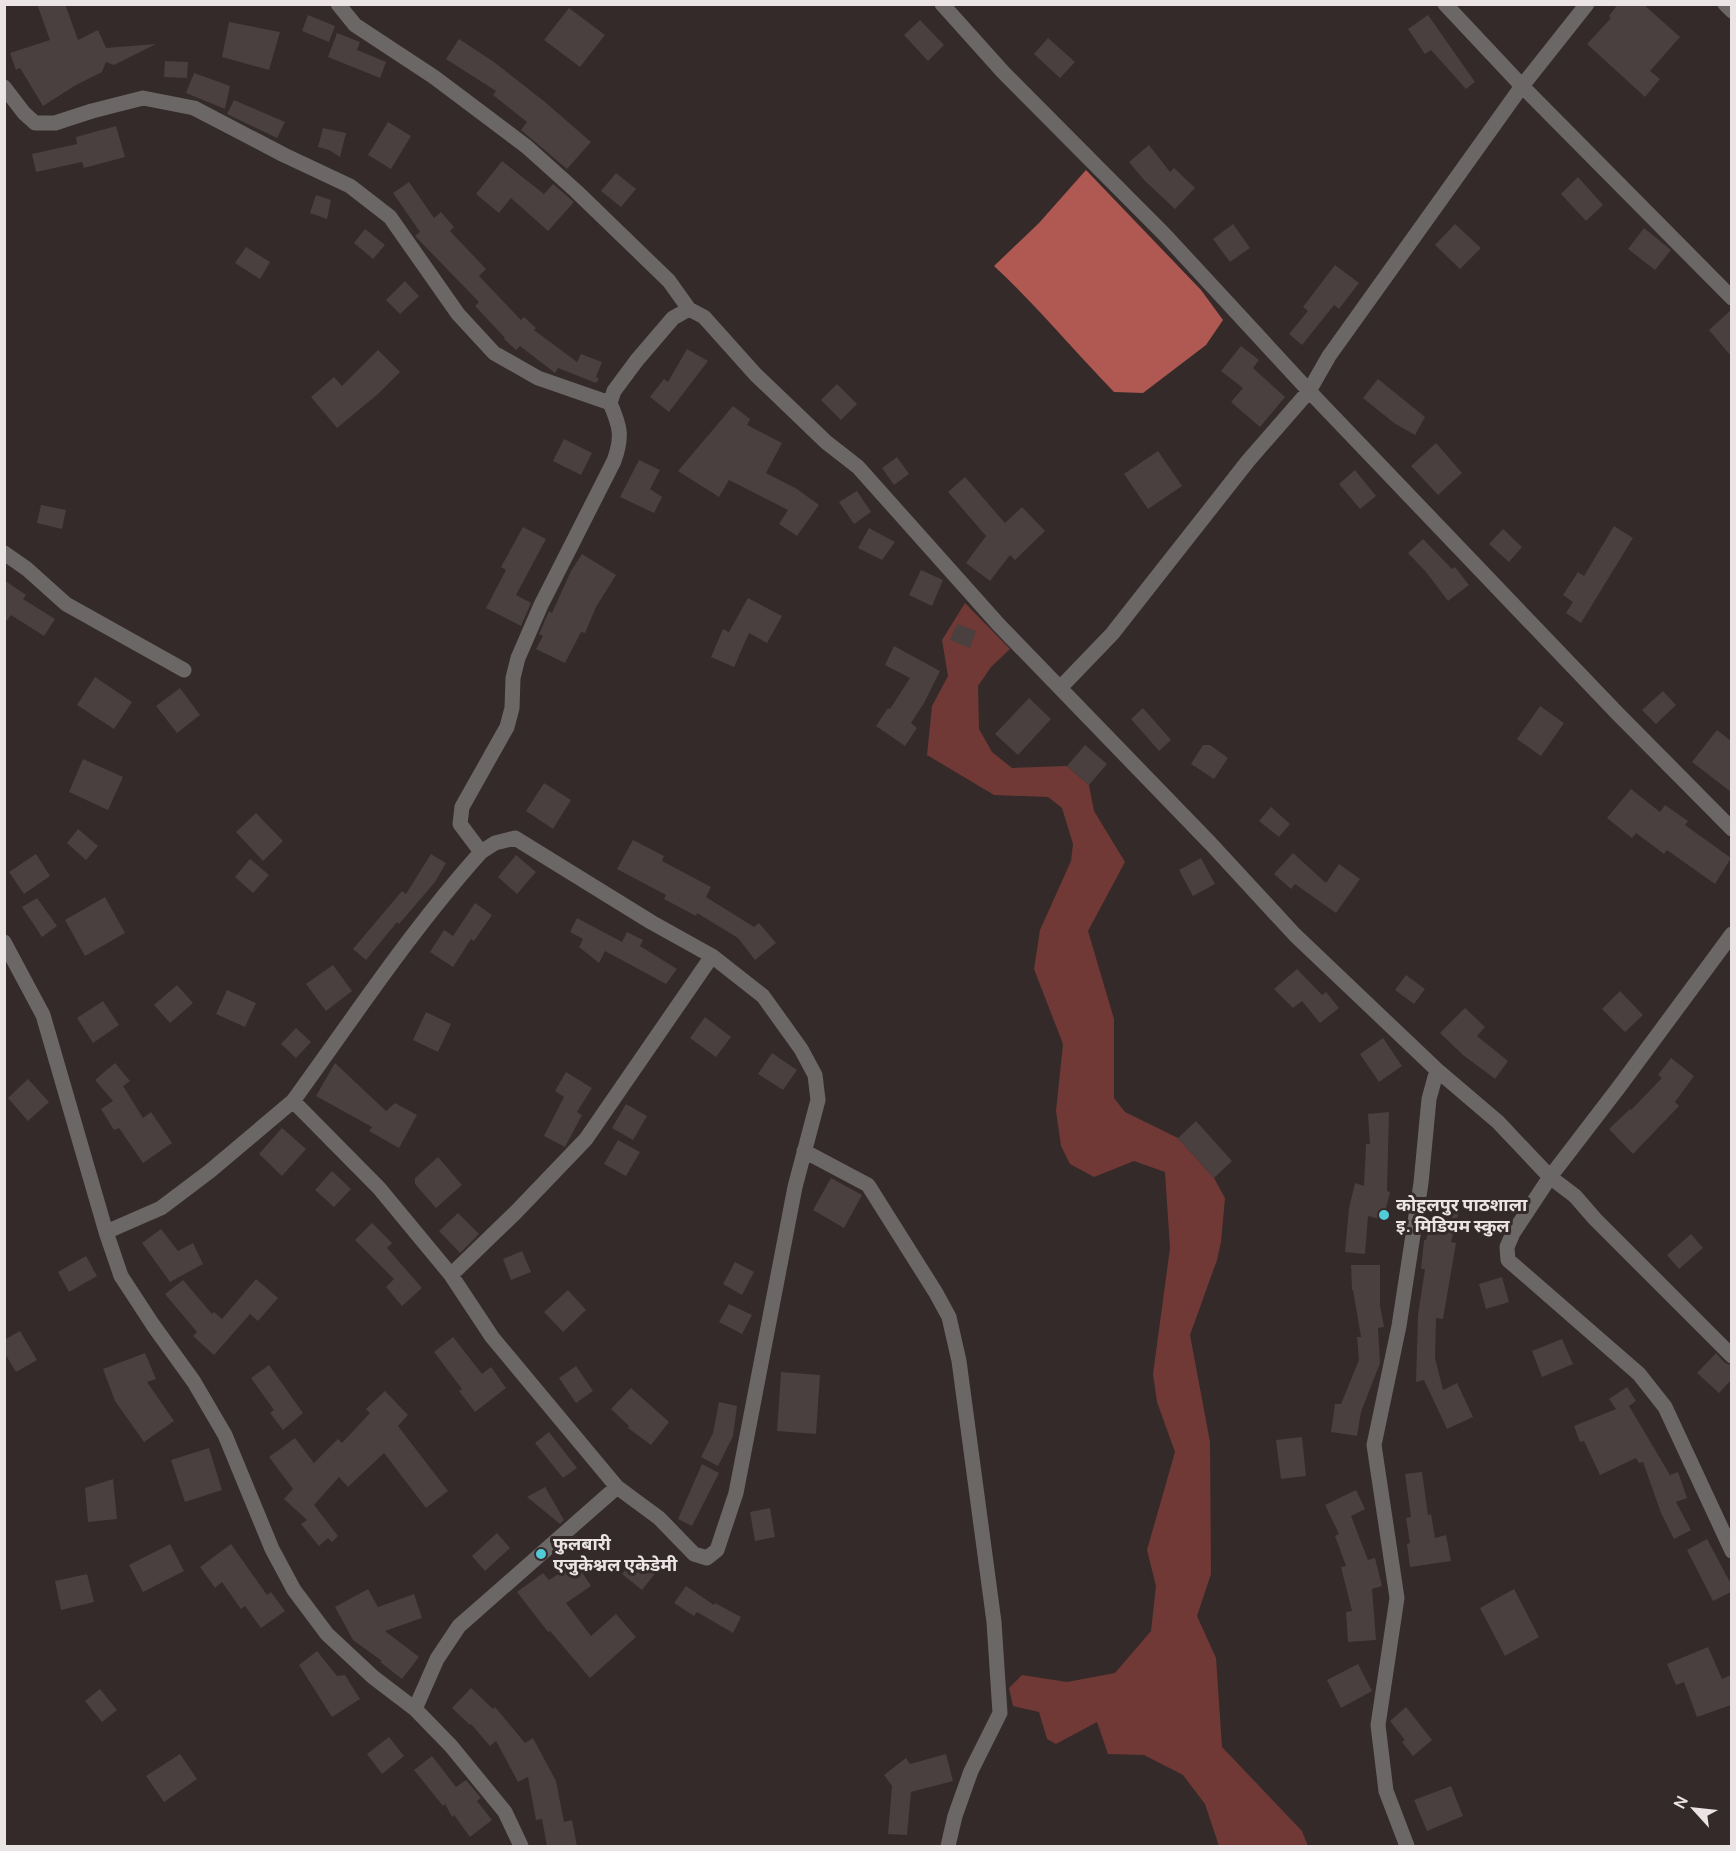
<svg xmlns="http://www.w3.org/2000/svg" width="1736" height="1851" font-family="Manrope,'Noto Sans Devanagari',sans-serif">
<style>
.green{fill:#703935}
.water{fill:#b05952}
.building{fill:#49403f}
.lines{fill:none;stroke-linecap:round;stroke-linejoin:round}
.street{stroke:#6c6767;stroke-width:15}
.poi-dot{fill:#52cbd9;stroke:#332a29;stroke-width:2}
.labels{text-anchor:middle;stroke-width:6;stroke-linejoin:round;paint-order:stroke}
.poi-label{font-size:18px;font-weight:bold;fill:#eae4e4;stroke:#332a29;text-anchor:start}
</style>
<rect width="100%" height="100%" fill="#332a29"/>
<path class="green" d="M965,603L1010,649L991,667L978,686L979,729L992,752L1012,768L1067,766L1089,785L1094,811L1125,862L1088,931L1114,1019V1098L1125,1112L1178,1138L1214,1178L1225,1198L1221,1242L1217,1260L1190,1335L1210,1442L1211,1574L1197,1616L1216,1658L1222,1747L1302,1831L1308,1846H1219L1205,1804L1183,1775L1144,1755L1108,1754L1097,1722L1056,1744L1047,1739L1039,1712L1013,1706L1009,1688L1022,1675L1067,1682L1115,1673L1151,1631L1156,1586L1147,1550L1175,1452L1157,1402L1153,1374L1170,1248L1165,1172L1134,1161L1094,1177L1070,1164L1061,1146L1056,1111L1063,1044L1034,969L1040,930L1071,861L1073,844L1062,808L1048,797L994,795L927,755L932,706L948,676L942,640Z"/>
<path class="water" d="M1086,170L1201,290L1223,320L1206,345L1143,393L1114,392C1074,351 1037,306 994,266L1039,223Z"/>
<path class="building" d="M37,4H65L78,40L98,30L106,48L156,44L114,65L106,62L102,72L76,85L43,106L20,68L16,70L10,53L50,40Z
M1618,4H1643L1680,37L1650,71L1660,79L1645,97L1587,44L1611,18L1609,16Z
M569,8L605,35L580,67L544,40Z
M308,15L335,26L329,42L302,31Z
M1428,15L1475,82L1466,89L1431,50L1425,54L1408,29Z
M920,20L944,45L928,61L904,35Z
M229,22L280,32L269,70L222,57Z
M337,33L360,42L357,50L386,62L380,78L328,57Z
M1048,38L1075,62L1060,78L1034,54Z
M459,39L494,62L545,102L591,142L567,169L521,130L527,122L493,95L496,91L446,59Z
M165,61L188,62L187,78L164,77Z
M194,73L230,86L225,109L186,93Z
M234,100L285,122L277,138L227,114Z
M388,122L411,136L391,169L368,155Z
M116,126L125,157L84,168L82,162L36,172L32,154L77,144L76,137Z
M323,128L346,133L340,157L329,150L318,147Z
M1149,145L1170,172L1174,168L1195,188L1175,209L1144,180L1129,162Z
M502,161L544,194L553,184L574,202L548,231L511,198L499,213L476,194Z
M616,173L636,189L621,207L601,191Z
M1578,177L1603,205L1586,221L1561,194Z
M409,182L434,218L441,212L454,227L450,231L486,269L479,276L521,320L524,317L536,328L534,330L577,362L581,354L602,362L596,377L599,379L596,383L558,368L555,373L520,346L516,350L504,339L505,338L475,306L479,302L415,236L420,232L393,193Z
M316,195L331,200L327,219L310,213Z
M1233,224L1250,248L1230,262L1213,239Z
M1455,224L1481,248L1460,269L1435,245Z
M1644,228L1671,250L1655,270L1628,249Z
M365,229L385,245L373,259L354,243Z
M246,247L270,262L260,279L235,263Z
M1335,265L1359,283L1339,309L1334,305L1302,345L1289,334L1308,311L1303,307Z
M405,281L419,296L400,314L386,300Z
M1731,310V356L1709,330Z
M1241,346L1259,360L1253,368L1285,397L1260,427L1231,402L1243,388L1221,371Z
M687,349L708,361L669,412L650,397L664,379L668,382Z
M378,350L400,372L378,394L337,428L311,397L334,377L342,386Z
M1378,379L1425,417L1415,435L1394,423L1363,398Z
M837,384L857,404L841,420L821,400Z
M733,406L750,419L747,425L782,443L766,473L797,489L819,505L797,536L779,524L788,510L729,480L719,497L678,471Z
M564,439L592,453L581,475L553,461Z
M1436,443L1462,473L1438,495L1411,466Z
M1158,451L1182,486L1148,509L1124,474Z
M897,457L909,474L894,485L882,468Z
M639,460L660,470L650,489L662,497L654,513L620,497Z
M1355,470L1376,496L1360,509L1339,484Z
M965,477L1005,523L1022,507L1045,531L1015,560L1010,555L990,581L966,563L986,536L948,492Z
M857,491L871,512L854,524L839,502Z
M41,505L66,510L62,529L37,523Z
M1614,526L1633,538L1581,623L1566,613L1573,602L1563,595L1578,572L1584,576Z
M523,527L546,539L516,595L531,603L521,626L486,608L506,570L501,567Z
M869,528L895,542L882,560L858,548Z
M1503,529L1522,547L1509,562L1489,544Z
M1423,539L1452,569L1455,567L1469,585L1448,601L1426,572L1408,553Z
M582,554L616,575L596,607L585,633L581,632L565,663L536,649L543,636L539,634L549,611L552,613L571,571Z
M921,570L943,580L932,606L909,595Z
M4,580L26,595L23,599L55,619L44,636L11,615L4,624Z
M748,598L782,616L767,643L749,633L734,667L711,657L723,629L729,632Z
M957,624L976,631L970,648L950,640Z
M894,646L940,671L924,703L911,723L917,728L905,746L876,726L888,708L890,709L910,678L885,665Z
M95,677L132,702L114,729L77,705Z
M180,688L200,715L177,733L156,706Z
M1663,691L1676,705L1656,724L1642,710Z
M1029,698L1051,719L1018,755L995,734Z
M1540,706L1564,723L1541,756L1517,739Z
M1143,708L1171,740L1159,751L1131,719Z
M1717,730L1731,741V792L1692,762Z
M1085,745L1107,764L1089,785L1067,766Z
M1203,745H1210L1228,758L1214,779L1191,764Z
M83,759L123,777L108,810L69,792Z
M544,783L571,800L553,829L526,811Z
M1631,789L1660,812L1665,805L1688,821L1685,825L1731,858L1715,884L1667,850L1664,854L1636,833L1632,838L1607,818Z
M1271,807L1290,824L1279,837L1259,821Z
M256,813L283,841L263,861L236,832Z
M78,829L98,846L86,860L67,843Z
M633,840L664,856L662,861L711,887L706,897L754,927L759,923L776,943L755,960L738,938L697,913L696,916L664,899L666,895L617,869Z
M1293,853L1326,883L1339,864L1360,879L1336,913L1295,884L1291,889L1274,874Z
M36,854L50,876L24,894L9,872Z
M431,854L446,863L435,882L399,924L397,922L366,960L353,949L402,891L406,894Z
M516,855L536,872L517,894L498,877Z
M1201,858L1215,884L1193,896L1179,870Z
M250,859L269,875L253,893L235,877Z
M105,897L125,933L85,956L65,920Z
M37,898L57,926L42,937L22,907Z
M475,903L492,915L474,941L471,939L453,967L430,952L444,930L453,936Z
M577,918L622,942L627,932L643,940L640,946L677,969L666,984L605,951L599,963L579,947L583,939L570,932Z
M333,965L352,991L326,1011L306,984Z
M1297,969L1322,995L1326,992L1339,1008L1320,1023L1302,1001L1293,1008L1274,989Z
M1406,975L1425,989L1414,1004L1395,990Z
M177,985L193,1003L170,1023L154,1005Z
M227,990L256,1003L245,1027L216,1014Z
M1620,991L1643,1015L1625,1032L1602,1009Z
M103,1001L119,1025L93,1043L77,1018Z
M1465,1008L1485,1027L1477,1036L1508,1061L1495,1079L1463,1055L1440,1033Z
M426,1012L451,1024L438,1052L413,1040Z
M705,1017L731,1037L716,1057L690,1038Z
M296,1028L311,1042L296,1058L281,1044Z
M1383,1038L1402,1066L1379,1082L1360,1054Z
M772,1053L797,1070L783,1090L758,1074Z
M1671,1058L1694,1076L1675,1102L1679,1106L1633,1154L1609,1129L1630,1109L1631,1110L1662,1078L1658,1075Z
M115,1063L130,1081L123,1086L143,1118L151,1112L172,1143L143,1163L119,1128L114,1130L101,1109L113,1101L95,1080Z
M335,1063L386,1111L395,1103L417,1115L399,1148L369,1131L372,1127L316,1096Z
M566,1072L592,1088L577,1112L582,1115L565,1147L544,1136L564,1097L555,1091Z
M28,1079L49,1102L28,1121L8,1098Z
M626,1104L647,1116L633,1140L612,1128Z
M1389,1112L1387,1191L1390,1192L1383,1220L1368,1216L1365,1254L1345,1252L1349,1208L1355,1183L1364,1186L1366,1144H1370L1368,1114Z
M1196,1121L1232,1161L1214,1178L1178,1138Z
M282,1128L306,1149L282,1176L259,1154Z
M618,1140L640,1152L626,1176L604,1164Z
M438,1157L462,1185L436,1208L415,1184V1178Z
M332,1171L351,1189L334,1207L315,1190Z
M831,1178L862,1195L844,1228L813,1210Z
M1435,1202L1460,1208L1451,1242L1456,1243L1443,1319L1436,1318L1435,1358L1443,1390L1457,1383L1473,1417L1447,1429L1424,1380L1416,1382L1418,1315L1425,1269H1421L1424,1240H1426Z
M458,1213L479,1234L460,1253L439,1231Z
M372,1223L392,1243L387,1248L422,1288L402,1306L386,1287L394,1279L355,1240Z
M161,1229L178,1251L193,1243L203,1264L170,1282L142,1243Z
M1691,1234L1703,1248L1679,1269L1667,1255Z
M522,1251L531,1272L511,1280L503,1259Z
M86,1256L97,1276L69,1292L58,1272Z
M735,1262L754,1272L742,1295L723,1284Z
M1351,1265H1380V1306L1384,1327L1378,1328L1380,1363L1361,1412L1357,1436L1331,1432L1335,1404H1341L1359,1360L1357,1337H1361L1353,1290H1352Z
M1502,1277L1509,1302L1486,1309L1479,1284Z
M256,1279L278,1298L258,1321L250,1314L214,1355L193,1336L197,1332L165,1294L183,1280L212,1314L214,1312L222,1319Z
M568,1290L586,1310L563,1332L544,1312Z
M729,1304L752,1315L742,1334L719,1322Z
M20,1331L37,1360L16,1372L4,1352V1340Z
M453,1337L482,1374L491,1367L506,1388L475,1412L459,1391L462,1389L434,1352Z
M1562,1339L1573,1364L1542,1377L1532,1351Z
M145,1353L156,1379L147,1382L174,1421L144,1442L115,1401L103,1369Z
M1716,1353L1725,1363L1731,1365V1380L1719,1393L1697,1373Z
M269,1365L303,1413L283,1430L270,1413L274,1410L251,1378Z
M576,1366L593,1391L576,1403L559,1378Z
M781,1372L820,1375L816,1434L777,1431Z
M1627,1387L1636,1401L1629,1406L1670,1475L1678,1472L1687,1498L1676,1502L1691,1530L1674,1539L1661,1513L1643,1462L1639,1463L1636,1458L1600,1475L1584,1441L1580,1442L1574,1426L1616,1409L1609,1399Z
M631,1388L669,1422L651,1445L628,1428L629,1426L611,1409Z
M385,1391L408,1415L398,1426L448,1491L426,1508L384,1453L348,1487L339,1477L314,1505L338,1536L332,1542L328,1538L319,1546L301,1524L307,1520L284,1499L293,1489L269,1457L295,1438L314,1463L338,1439L342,1443L370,1413L366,1409Z
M719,1402L737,1406L733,1436L718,1466L701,1457L713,1433Z
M549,1432L577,1468L563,1478L535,1443Z
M1302,1437L1306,1476L1281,1479L1276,1440Z
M209,1448L222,1490L185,1502L171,1460Z
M702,1464L719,1473L692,1526L678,1519Z
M1422,1472L1428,1515L1431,1514L1435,1538L1446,1535L1451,1561L1410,1567L1407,1544L1410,1543L1406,1518L1411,1517L1405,1474Z
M113,1479L117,1519L88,1522L85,1488Z
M545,1487L564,1520L560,1524L527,1497Z
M1356,1490L1365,1509L1351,1516L1368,1560L1375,1558L1382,1586L1372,1589L1376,1640L1348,1642L1346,1612L1352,1611L1341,1567L1346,1566L1335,1536L1339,1534L1325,1505Z
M770,1508L775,1537L755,1541L750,1512Z
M497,1533L510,1548L485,1571L472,1556Z
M1707,1539L1731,1584V1592L1713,1601L1687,1550Z
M170,1544L184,1571L143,1592L129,1565Z
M231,1544L267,1595L271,1592L285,1611L261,1628L245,1606L241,1609L222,1582L215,1588L200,1567Z
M637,1555L657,1571L642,1590L622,1574Z
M576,1563L591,1586L566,1603L591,1636L616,1614L636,1637L590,1678L550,1631L548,1632L517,1592L543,1573L549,1580Z
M87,1574L94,1602L61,1610L55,1581Z
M686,1586L714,1605L715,1603L741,1617L733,1633L697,1612L694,1616L674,1603Z
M368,1589L378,1607L414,1594L422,1618L385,1631L419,1657L402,1679L380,1662L382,1661L353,1640L335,1607Z
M1514,1589L1539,1637L1505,1656L1480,1608Z
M1708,1647L1722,1679L1731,1675V1705L1697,1717L1684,1682L1676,1685L1667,1664Z
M317,1651L337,1676L345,1675L360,1699L332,1717L299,1665Z
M1358,1664L1372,1691L1341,1708L1327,1680Z
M471,1688L493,1709L495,1707L525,1743L533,1738L556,1781L564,1822L572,1820L577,1846H547L542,1819L536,1820L528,1777L518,1782L496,1741L490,1746L471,1724L470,1725L452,1708Z
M100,1689L117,1710L102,1722L85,1701Z
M1406,1707L1432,1740L1413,1756L1402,1742L1405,1740L1390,1721Z
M389,1737L404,1756L382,1774L367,1754Z
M180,1754L197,1779L164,1802L146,1776Z
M946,1754L953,1781L911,1792L907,1835L888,1834L892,1786L884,1775L906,1758L910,1764Z
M432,1756L456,1787L466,1780L481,1798L477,1801L492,1820L470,1837L454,1815L452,1817L445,1804L443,1806L414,1770Z
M1451,1786L1463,1816L1427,1831L1414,1800Z"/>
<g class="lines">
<path class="street" d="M338,4L355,25L434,77L527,147L576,191L669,281L689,309L704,317L756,375L826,442L858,467L999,625L1211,844L1295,935L1437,1070L1498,1122L1550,1177L1575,1196L1595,1219L1732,1356
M942,4L1003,72L1165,235L1309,391L1618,714L1732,829
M1445,4L1522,86L1732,298
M1725,4L1732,11
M4,87L24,113L35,123H55L92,111L143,98L194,108L284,155L350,186L390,217L458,314L494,353L538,378L610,403
M4,553L27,569L66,604L184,670
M1060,688L1112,634L1248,461L1309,391L1329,356L1522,86L1587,4
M481,852L495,843L515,838L651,922L712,956L763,996L801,1049L815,1075L818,1100L795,1187L736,1493L717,1550L707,1558L694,1554L659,1518L617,1487
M1732,934L1619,1087L1550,1177L1513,1233L1507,1247L1508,1260L1639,1374L1665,1407L1732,1551
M4,942L43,1015L106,1232L121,1276L153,1325L194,1382L225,1435L272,1549L294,1590L327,1634L373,1677L415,1709L451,1746L505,1812L521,1846
M293,1101C354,1017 412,929 481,852L460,824L462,807L507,727L512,708L513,678L518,658L541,605L614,461C623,436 620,426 610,403L614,391L637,360L673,318L689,309
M804,1151L868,1185L936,1293L949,1317L959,1361L994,1622L1000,1713L971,1771L955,1816L948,1846
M106,1232L161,1208L210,1171L293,1101L379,1188L451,1275L492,1337L617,1487L459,1626L437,1659L415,1709
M451,1275L516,1212L586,1139L712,956
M1407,1846L1386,1791L1378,1725L1397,1598L1374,1445L1399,1326L1421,1183L1429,1099L1437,1070"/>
</g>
<g class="poi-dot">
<circle cx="1384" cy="1215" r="6"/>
<circle cx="541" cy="1554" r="6"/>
</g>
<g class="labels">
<g class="poi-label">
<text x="1396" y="1211">कोहलपुर पाठशाला<tspan x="1396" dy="21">इ. मिडियम स्कुल</tspan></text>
<text x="553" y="1550">फुलबारी<tspan x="553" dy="21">एजुकेश्नल एकेडेमी</tspan></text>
</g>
</g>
<rect width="1736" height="1851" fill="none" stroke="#eae4e4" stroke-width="12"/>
<g transform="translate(1694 1809) rotate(297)" stroke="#332a29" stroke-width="4.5" paint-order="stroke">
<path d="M0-4.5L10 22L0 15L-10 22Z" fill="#eae4e4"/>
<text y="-9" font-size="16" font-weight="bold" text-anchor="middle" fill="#eae4e4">N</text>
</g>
</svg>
